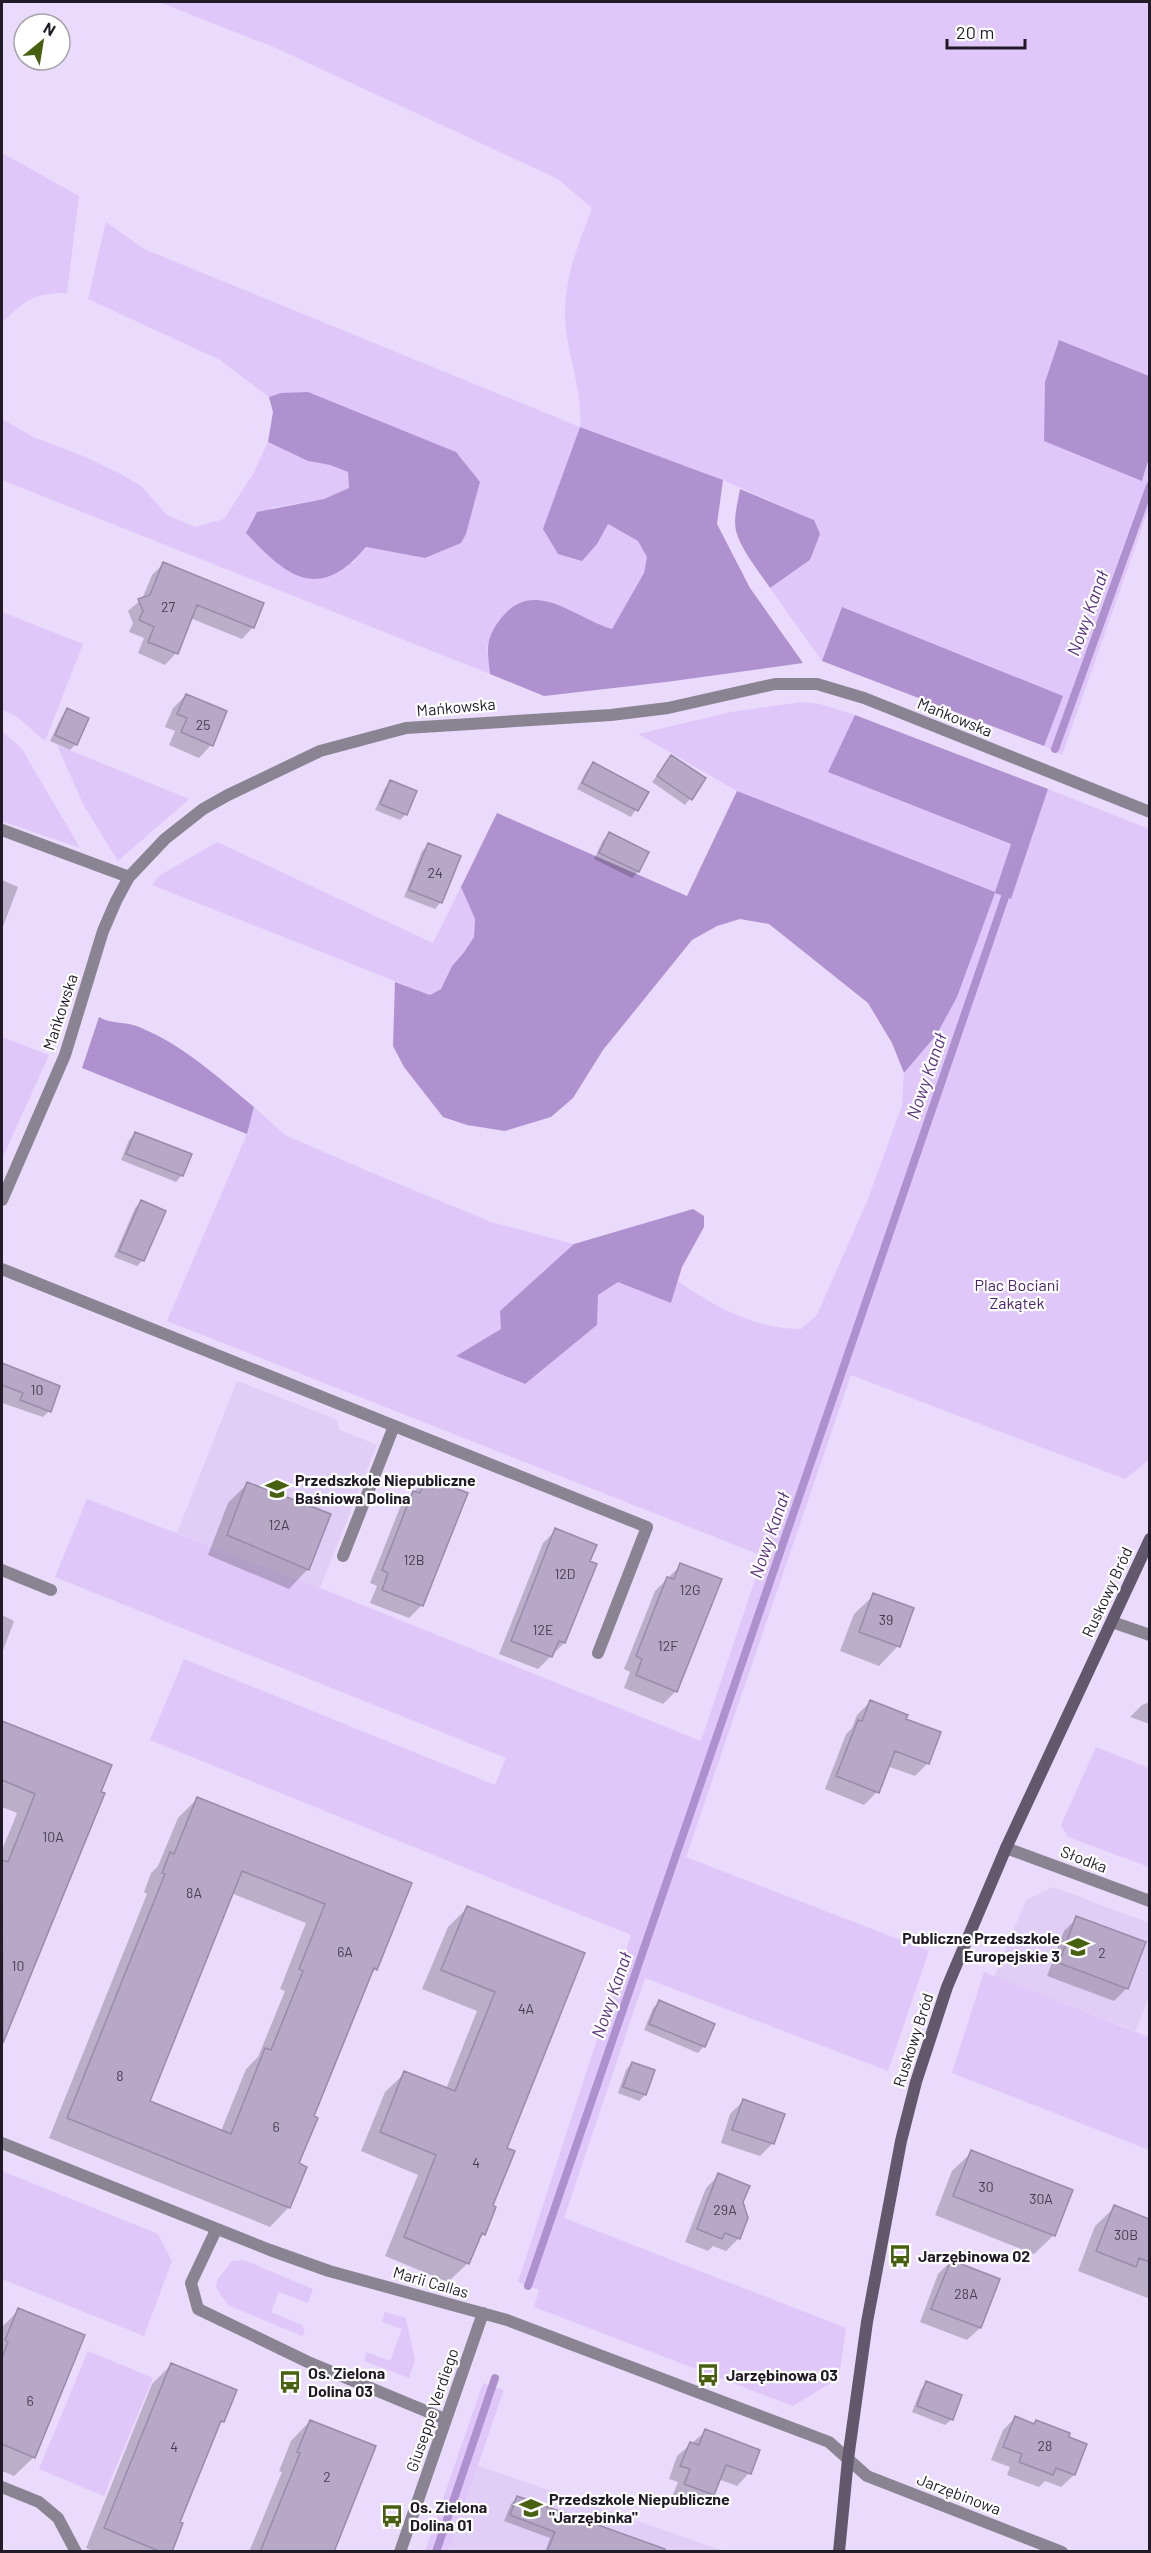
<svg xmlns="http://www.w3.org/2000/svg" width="1151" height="2553" font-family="Barlow,sans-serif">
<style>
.built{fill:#e0cef6}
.green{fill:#dfc7fa}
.forest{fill:#af91cf}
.shadow{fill:#0003;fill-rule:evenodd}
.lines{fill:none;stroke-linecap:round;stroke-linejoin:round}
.stream{stroke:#ad90cd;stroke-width:8}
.building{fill:#b7a8c8;stroke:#998baa;stroke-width:1.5;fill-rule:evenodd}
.lane{stroke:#8a8492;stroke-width:12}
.street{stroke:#8a8492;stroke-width:12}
.secondary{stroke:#61586b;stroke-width:12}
.labels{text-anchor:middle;stroke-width:4.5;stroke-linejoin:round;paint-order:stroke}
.number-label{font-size:14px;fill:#463e4f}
.street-label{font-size:16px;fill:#211b27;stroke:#fff}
.park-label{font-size:16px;fill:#4c246d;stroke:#fff}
.poi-label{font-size:16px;font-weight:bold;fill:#211b27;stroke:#fff;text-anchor:start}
.water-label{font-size:18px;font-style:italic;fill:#5a327c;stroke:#fff}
</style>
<rect width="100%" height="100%" fill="#eadafc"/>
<path class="built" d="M237,1381L336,1419L340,1430L377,1445L320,1588L177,1533Z
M1053,1887L1149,1923V1996L1136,2031L994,1977L1026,1900Z
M476,2465L724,2551L448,2552Z"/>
<path class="green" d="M159,2H1149V376L1059,340L1045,382L1142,481L1150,458L1149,508L1062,755L1044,746L1062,696L842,607L822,661L770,588L811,560L814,520L723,480L580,427L575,443L597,544L607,524L639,541L647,557L644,573L612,629L598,625L562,606L487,646L490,674L2,480V419L33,437L83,456L121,474L141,486L167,515L195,527L224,519L253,474L268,442L308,461L330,465L348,472L349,488L324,499L271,508L353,563L366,547L425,558L460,543L466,534L480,482L282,393L269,397L220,360L88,299L106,222L144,249L580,427C583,389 566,353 565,316C564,278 579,243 592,208L558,179L276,48Z
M2,153L79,196L67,293C33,293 25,300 2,323Z
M2,612L83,644L45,741L16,716L2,710Z
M802,702L820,704L855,715L828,772L1011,844L995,892L1010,899L1048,789L1149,829V1460L1125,1479L851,1375L686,1857L929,1951L888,2071L645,1978L564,2218L846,2328L839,2378L793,2406L534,2307L539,2290L518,2282L631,1935L150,1740L184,1659L495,1785L506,1758L55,1577L87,1499L320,1588L701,1741L763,1556L167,1321L247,1134L254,1107L285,1135L370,1172L491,1222L574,1244L501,1329L456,1356L524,1384L597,1325V1295L618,1281L671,1303L678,1281C714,1307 756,1329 801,1329L817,1315L868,1199L902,1105L904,1073L937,1034L995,893L737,791L638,734L731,712Z
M2,731L22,749L80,848L2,821Z
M57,745L189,799L118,861L84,806Z
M217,842L433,943L461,887L475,919L474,937L452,966L441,989L430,995L152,885L159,876Z
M2,1037L49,1055L2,1159Z
M1096,1747L1149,1768V1867L1068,1837L1061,1825Z
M984,1972L1149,2037V2150L952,2073Z
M2,2171L158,2234L172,2261L144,2336L2,2279Z
M244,2260L313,2289L308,2303L279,2292L271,2312L302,2325L305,2331L302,2336L228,2305L216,2287L217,2280L232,2261Z
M385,2312L406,2318L415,2360L409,2378L364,2361L366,2352L390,2361L402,2329L382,2322Z
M88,2351L153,2378L104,2496L39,2469Z
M483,2383L504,2390L448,2551H425Z"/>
<path class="forest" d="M1059,340L1149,376V458L1142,481L1044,441L1045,382Z
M308,392L456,452L480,482L466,534L461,543L425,558L366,547C319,603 287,577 246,533L257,512L324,499L349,488L348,472L330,465L308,461L268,442L273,412L269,397L281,393Z
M580,427L723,480L717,524L750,588L803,663L666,682L544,696L490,674C487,649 485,638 502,617C535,577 576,619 612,629L644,573L647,557L638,541L608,524L597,544L582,561L558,554L543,529Z
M740,489L814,520L820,534L810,560L770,588C759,571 742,552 736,531C733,518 738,502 740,489Z
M842,607L1063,696L1044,746L822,661Z
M855,715L1048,789L1011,899L995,893L957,997L937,1034L904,1073L892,1043L868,1003L769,924L740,919L717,926L692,940L603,1050L573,1098L551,1117L505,1131L467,1125L443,1117L404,1067L393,1046L395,982L430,995L441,989L452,966L464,952L474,937L475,919L461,887L497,813L687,896L737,791L995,892L1011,844L828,772Z
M99,1017C112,1025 126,1021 139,1027C182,1044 219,1078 254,1107L247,1134L82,1068Z
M693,1209L704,1216V1227L682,1267L671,1303L618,1282L598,1295L597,1325L525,1384L456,1356L501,1329L500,1311L574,1244Z"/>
<path class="shadow" d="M163,564L253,627L242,639L190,618L176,653L165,665L138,653L144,638L129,632L133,623L128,611L142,599L152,575Z
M186,695L211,745L199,758L169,745L175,731L165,727L173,708Z
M68,710L76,744L70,750L50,741L62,716Z
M671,757L690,799L685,805L652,782Z
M593,764L647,792L631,817L577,789L587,770Z
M391,782L406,814L400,820L375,810L385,788Z
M609,834L647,853L638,872L632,878L594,859L603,840Z
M428,845L441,902L435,909L404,897L422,851Z
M2,880L18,887L2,929Z
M135,1134L182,1175L176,1182L121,1160L129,1140Z
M141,1202L143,1260L137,1266L114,1257L135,1208Z
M2,1364L58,1387L49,1411L43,1417L2,1403Z
M427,1478L422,1605L409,1618L370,1603L377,1586L370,1583L401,1505Z
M247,1484L308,1569L289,1589L208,1555L228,1503Z
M556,1530L564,1643L538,1669L499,1654L543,1543Z
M681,1565L676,1691L663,1704L624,1688L630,1672L624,1669L655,1591Z
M874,1595L898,1646L879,1666L840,1651L854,1614Z
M2,1615L14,1621L2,1653Z
M870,1702L904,1720L928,1763L915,1776L887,1766L877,1792L864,1805L825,1789L846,1734L852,1728L857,1715Z
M1150,1702V1724L1130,1717L1142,1705Z
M2,1723L110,1766L2,2046V1850L17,1813L2,1807Z
M197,1799L410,1884L376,1969L369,1976L312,2117L297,2164L289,2207L270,2227L49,2138L147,1894L144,1892L151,1873L158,1866L178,1818ZM231,1893L306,1923L280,1989L285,1991L258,2057L246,2069L221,2131L148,2102Z
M467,1908L583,1954L505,2149L484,2234L477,2241L468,2263L448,2282L385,2256L418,2175L361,2151L385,2092L405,2073L446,2089L477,2011L422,1989L448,1927Z
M1077,1918L1127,1988L1114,2001L1047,1976L1064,1931Z
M659,2002L704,2046L698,2053L644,2030L653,2008Z
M632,2063L653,2071L645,2095L639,2101L618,2093L626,2070Z
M743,2101L773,2143L760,2156L721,2143L730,2114Z
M972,2152L1054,2235L1034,2254L935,2215L952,2171Z
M719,2175L739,2238L726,2251L713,2246L708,2251L685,2242L706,2188Z
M1115,2207L1150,2221V2299L1078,2271L1095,2226Z
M951,2261L980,2328L967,2340L920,2322L938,2274Z
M19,2310L34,2457L14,2476L2,2471V2327Z
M171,2365L223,2421L217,2427L178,2523L170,2552H95L86,2548L152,2384Z
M927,2383L952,2419L945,2425L912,2412L921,2389Z
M1016,2417L1033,2425L1036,2422L1085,2445L1074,2475L1061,2487L1045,2481L1039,2487L1007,2475L1010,2467L991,2460L1003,2430Z
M310,2421L332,2552H249L282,2472L279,2471L291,2441Z
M706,2431L749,2473L737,2486L718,2479L713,2495L700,2507L672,2497L678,2482L669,2479L677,2456Z
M517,2497L669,2552H545L550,2538L504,2521L511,2504Z"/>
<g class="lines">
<path class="stream" d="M1055,749L1150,486
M528,2286L1040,795
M436,2552L495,2378"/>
</g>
<path class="building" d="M163,562L264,603L254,628L197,605L178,654L148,642L154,627L139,620L143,611L138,599L150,595Z
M186,694L227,711L213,746L181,732L187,718L177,714Z
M67,708L89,718L77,745L55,735Z
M671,755L706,778L692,800L657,776Z
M593,762L649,792L638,811L582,783Z
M390,780L417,791L407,815L380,804Z
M609,832L649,852L639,872L599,853Z
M428,843L461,856L442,903L409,890Z
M135,1132L192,1154L183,1176L126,1154Z
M141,1200L166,1211L144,1261L119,1251Z
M2,1363L60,1386L51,1412L20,1400L23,1393L2,1385Z
M427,1477L468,1493L423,1606L382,1590L388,1573L382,1570L413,1491L420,1493Z
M247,1482L331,1514L309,1570L227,1535Z
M555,1528L597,1545L590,1561L597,1564L565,1643L559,1641L552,1657L511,1641Z
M680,1563L722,1579L677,1692L636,1675L642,1659L636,1656L667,1577L674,1579Z
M873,1593L914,1608L900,1647L859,1632Z
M870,1700L908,1715L906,1719L941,1732L929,1764L895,1751L879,1793L836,1776L858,1720L862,1721Z
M2,1721L112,1765L101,1792L105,1793L3,2043L2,1860L8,1862L35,1794L2,1780Z
M197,1797L412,1883L377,1970L374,1968L314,2116L318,2118L299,2163L307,2167L290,2208L67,2118L165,1874L162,1873L170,1852L174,1854ZM242,1871L325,1904L299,1969L303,1971L271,2050L265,2048L231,2134L150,2101Z
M467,1906L585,1953L507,2148L515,2151L493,2205L496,2207L485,2235L482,2233L469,2264L404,2237L436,2155L380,2132L404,2071L455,2091L495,1992L441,1970Z
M1076,1916L1146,1942L1128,1989L1059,1963Z
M659,2000L715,2024L705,2047L649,2024Z
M632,2062L655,2070L646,2095L623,2087Z
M743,2099L785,2114L774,2144L732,2130Z
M971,2150L1073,2190L1055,2236L953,2196Z
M718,2173L750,2186L743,2202L748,2218L740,2239L725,2233L722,2239L697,2229Z
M1114,2205L1149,2219V2262L1139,2258L1136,2267L1096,2251Z
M951,2260L1000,2279L981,2328L931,2309Z
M18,2308L85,2335L35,2458L2,2444V2358L8,2342L5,2340Z
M171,2363L237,2390L224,2422L221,2421L180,2522L183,2523L172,2552H161L104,2528Z
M926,2381L962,2395L953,2420L917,2406Z
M1015,2416L1034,2424L1036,2420L1070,2433L1069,2437L1087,2444L1075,2475L1056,2468L1053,2475L1019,2462L1022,2454L1003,2447Z
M310,2420L376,2446L334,2552H260L300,2453L297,2452Z
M705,2429L760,2450L751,2474L726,2465L714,2495L684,2484L690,2469L680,2466L690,2442L699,2445Z
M517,2496L665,2549V2552H547L555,2532L510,2515Z"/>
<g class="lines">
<path class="lane" d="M2,830L129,877
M2,1269L647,1527L598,1653
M343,1556L394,1426
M2,1570L51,1590
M1112,1622L1150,1635
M216,2230L191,2283L198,2309L308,2362L445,2419"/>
<path class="street" d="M2,1200L65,1055L103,931L116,901L129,877L165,839L203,809L228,795L320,751L406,728L611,715L668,708L775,684H817L864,698L1150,812
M1006,1848L1150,1901
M2,2143L270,2250L329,2271L507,2320L829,2442L867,2476L1062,2552
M2,2487L39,2502L58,2518L76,2552
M400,2552L483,2313"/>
<path class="secondary" d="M839,2552L848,2459L867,2322L901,2141L916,2082L947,1987L1006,1848L1150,1539"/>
</g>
<defs>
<g id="school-bare" transform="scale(1.8)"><path d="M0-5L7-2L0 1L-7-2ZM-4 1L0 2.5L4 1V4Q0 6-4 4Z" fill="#476110" stroke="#fff" stroke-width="2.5" paint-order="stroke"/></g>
<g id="bus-bare" transform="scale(1.8)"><path d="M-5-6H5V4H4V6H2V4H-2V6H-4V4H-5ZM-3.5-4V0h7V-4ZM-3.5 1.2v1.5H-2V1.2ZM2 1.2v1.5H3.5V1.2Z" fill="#476110" stroke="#fff" stroke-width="2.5" paint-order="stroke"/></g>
</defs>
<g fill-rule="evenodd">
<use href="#school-bare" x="277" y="1489"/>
<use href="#school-bare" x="1078" y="1947"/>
<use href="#bus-bare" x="900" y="2256"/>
<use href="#bus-bare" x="708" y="2375"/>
<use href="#bus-bare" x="290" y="2382"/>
<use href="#school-bare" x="531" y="2508"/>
<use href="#bus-bare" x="392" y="2516"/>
</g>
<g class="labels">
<g class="number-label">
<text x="168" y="612">27</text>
<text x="203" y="730">25</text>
<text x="435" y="878">24</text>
<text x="37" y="1395">10</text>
<text x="279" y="1530">12A</text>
<text x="414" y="1565">12B</text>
<text x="565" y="1579">12D</text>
<text x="690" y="1595">12G</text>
<text x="886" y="1625">39</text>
<text x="543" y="1635">12E</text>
<text x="668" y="1651">12F</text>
<text x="53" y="1842">10A</text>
<text x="194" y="1898">8A</text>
<text x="345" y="1957">6A</text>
<text x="1102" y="1958">2</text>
<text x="18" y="1971">10</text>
<text x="526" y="2014">4A</text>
<text x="120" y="2081">8</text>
<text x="276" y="2132">6</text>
<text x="476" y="2168">4</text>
<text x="986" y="2192">30</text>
<text x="1041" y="2204">30A</text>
<text x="725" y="2215">29A</text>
<text x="1126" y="2240">30B</text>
<text x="966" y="2299">28A</text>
<text x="30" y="2406">6</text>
<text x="1045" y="2451">28</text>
<text x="174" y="2452">4</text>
<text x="327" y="2482">2</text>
</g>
<g class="street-label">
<text transform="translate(456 707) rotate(-5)" y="6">Mańkowska</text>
<text transform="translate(955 717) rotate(22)" y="6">Mańkowska</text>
<text transform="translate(60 1012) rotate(-72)" y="6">Mańkowska</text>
<text transform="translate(1107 1592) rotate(-65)" y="6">Ruskowy Bród</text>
<text transform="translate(1084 1859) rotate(21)" y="6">Słodka</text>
<text transform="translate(913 2040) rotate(-72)" y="6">Ruskowy Bród</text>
<text transform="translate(431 2282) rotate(16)" y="6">Marii Callas</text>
<text transform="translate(432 2410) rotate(-71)" y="6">Giuseppe Verdiego</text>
<text transform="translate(959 2494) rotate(21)" y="6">Jarzębinowa</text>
</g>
<g class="park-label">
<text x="1017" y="1291">Plac Bociani<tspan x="1017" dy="18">Zakątek</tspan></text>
</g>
<g class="poi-label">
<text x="295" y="1486">Przedszkole Niepubliczne<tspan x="295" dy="18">Baśniowa Dolina</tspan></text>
<text x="1060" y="1944" text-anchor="end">Publiczne Przedszkole<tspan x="1060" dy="18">Europejskie 3</tspan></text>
<text x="918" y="2262">Jarzębinowa 02</text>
<text x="308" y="2379">Os. Zielona<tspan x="308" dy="18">Dolina 03</tspan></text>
<text x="726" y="2381">Jarzębinowa 03</text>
<text x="549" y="2505">Przedszkole Niepubliczne<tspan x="549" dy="18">"Jarzębinka"</tspan></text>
<text x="410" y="2513">Os. Zielona<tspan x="410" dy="18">Dolina 01</tspan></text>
</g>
<g class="water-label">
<text transform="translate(1088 613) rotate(-70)" y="6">Nowy Kanał</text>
<text transform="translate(927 1076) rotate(-71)" y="6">Nowy Kanał</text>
<text transform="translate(770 1535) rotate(-71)" y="6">Nowy Kanał</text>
<text transform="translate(612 1995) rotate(-71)" y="6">Nowy Kanał</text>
</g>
</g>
<rect width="1151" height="2553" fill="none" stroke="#211b27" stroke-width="6"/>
<g transform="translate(42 42) rotate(30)"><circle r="28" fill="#ffffff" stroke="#a6a4a9" stroke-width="1.5"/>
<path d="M0-4.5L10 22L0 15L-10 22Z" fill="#476110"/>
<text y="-9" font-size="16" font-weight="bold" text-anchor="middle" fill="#211b27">N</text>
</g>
<path d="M947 39v9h78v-9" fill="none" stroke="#211b27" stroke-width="3"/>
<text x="956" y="39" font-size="18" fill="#211b27" stroke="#ffffff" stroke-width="4.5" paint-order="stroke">20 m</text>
</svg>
